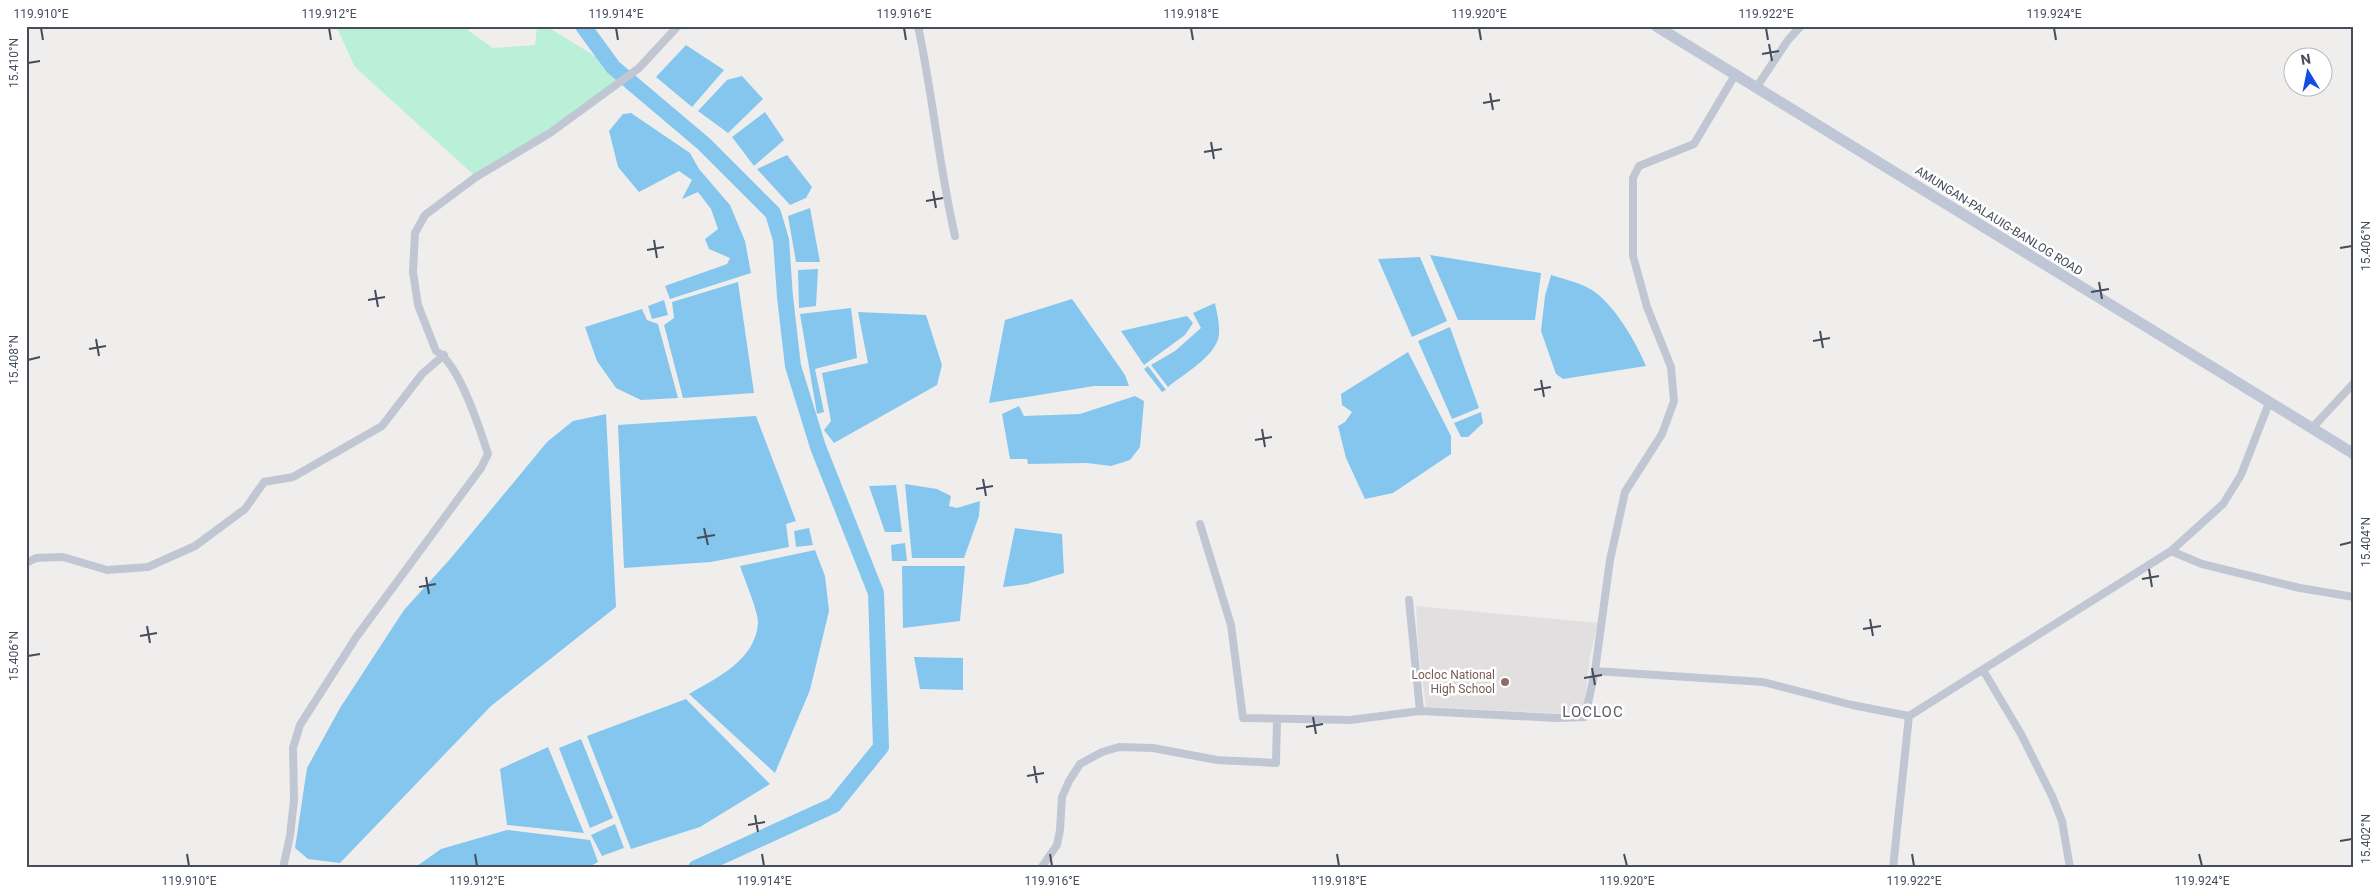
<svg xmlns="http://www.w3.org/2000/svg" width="2380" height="894" font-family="Roboto,sans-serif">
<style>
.education{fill:#e1dfdf}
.green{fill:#baf0d8}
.water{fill:#85c6ee}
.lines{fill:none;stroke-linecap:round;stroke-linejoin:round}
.river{stroke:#85c6ee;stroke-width:16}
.street{stroke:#c0c7d3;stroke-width:8}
.secondary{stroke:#bfc7d7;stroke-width:11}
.ticks{fill:none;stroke:#454d5b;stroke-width:2}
.education-dot{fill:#8d6e63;stroke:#fff;stroke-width:2}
.labels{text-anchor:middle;stroke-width:5;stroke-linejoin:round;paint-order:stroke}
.street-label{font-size:12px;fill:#454d5b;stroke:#fff}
.education-label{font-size:12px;fill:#785e54;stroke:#fff;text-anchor:end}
.quarter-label{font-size:15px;letter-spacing:1px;fill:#5a5c63;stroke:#fff}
.neatline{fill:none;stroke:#454d5b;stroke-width:2}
.ticks-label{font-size:12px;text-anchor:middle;fill:#454d5b}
</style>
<rect width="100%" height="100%" fill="#f0eeed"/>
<path class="education" d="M1416,606L1598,623L1590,656L1584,708L1571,714L1426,707L1418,646Z"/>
<path class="green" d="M336,26H466L469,31L493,48L535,45L537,26H546L613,67L621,74L603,94L476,177L355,67Z"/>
<path class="water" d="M686,45L724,70L692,107L656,77Z
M742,76L763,99L728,133L698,111L727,80Z
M765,112L784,140L754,166L732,137Z
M631,113L690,153L699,169L730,205L745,241L751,273L670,299L665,286L727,264L730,258L709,249L705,239L718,229L711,209L698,192L682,199L692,180L679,171L639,192L618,167L609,131L623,114Z
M787,155L812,187L806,198L790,205L757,169Z
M810,208L820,262H796L788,216Z
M1430,255L1541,273L1535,320H1458Z
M1420,257L1447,321L1412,337L1378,259Z
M818,269L816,306L799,308L798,270Z
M1551,275C1564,279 1581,283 1592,290C1614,304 1636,342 1646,366L1563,379L1556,374L1541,331L1545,296Z
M738,282L754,393L683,398L664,325L674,318L672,302Z
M1072,299L1125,375L1129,386H1094L989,403L1005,320Z
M664,300L668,315L652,319L648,306Z
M1215,303C1217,314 1222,331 1217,342C1209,360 1184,374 1168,387L1151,365L1175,351L1201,328L1193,313Z
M851,308L857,358L815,369L824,412L817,414L800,314Z
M642,309L647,320L658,324L678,398L641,400L616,388L597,361L585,327Z
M858,312L926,315L942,365L937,385L834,443L824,430L831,421L822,373L868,363Z
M1187,316L1193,323L1185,335L1144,365L1121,331Z
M1450,327L1479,408L1452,419L1418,341Z
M1408,352L1451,436V454L1393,493L1365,499L1346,458L1338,426L1345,422L1352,412L1342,405L1341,394Z
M1148,366L1166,390L1162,392L1144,369Z
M1135,396L1144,401L1140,447L1130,460L1111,466L1087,463L1028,464L1027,459H1010L1002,414L1019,406L1024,416L1080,414Z
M1481,412L1483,423L1468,437H1461L1454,423Z
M606,414L616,607L491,706L340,863L308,859L295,848L307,768L340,708L404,610L451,558L547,442L573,421Z
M756,416L796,521L786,524L789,547L711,562L624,568L618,425Z
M905,484L937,489L951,496L949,506L957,508L980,501L979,516L964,558H912Z
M896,485L902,532H885L869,486Z
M809,528L813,545L796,547L794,531Z
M1015,528L1062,534L1064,573L1027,584L1003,587Z
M905,543L907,561H892L891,545Z
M815,550L825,576L829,611L810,690L775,773L689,694C718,677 756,660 758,622C758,611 744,578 740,566Z
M902,566H965L960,621L903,628Z
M914,657L963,658V690L920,689Z
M686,699L770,784L700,827L631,849L587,736Z
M581,739L613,818L590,828L559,748Z
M548,747L584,833L507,825L500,769Z
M615,824L624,848L602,856L591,835Z
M507,830L590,840L598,862L587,868H414L441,849Z"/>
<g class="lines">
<path class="river" d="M583,26L613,67L704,144L773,213L781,240L785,297L793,366L818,447L876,593L881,747L834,805L696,868"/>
<path class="street" d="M918,26C933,96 939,167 955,236
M1735,75L1694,144L1639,166L1633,178V256L1647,307L1671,367L1674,401L1662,434L1625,492L1610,560L1595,671L1763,682L1852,705L1909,716L2171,551L2223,504L2241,475L2269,403
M1756,88L1788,40L1801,26
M2312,428L2354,383
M1200,524L1231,625L1243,718L1350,720L1420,711L1558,718L1585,717L1595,671
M2171,551L2202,564L2300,588L2354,597
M26,563L36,558L63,557L107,570L148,567L195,546L245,509L264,482L293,477L382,426L422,374L444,355
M1409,600L1420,711
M1983,670L2021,734L2052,796L2062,821L2070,868
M283,868L290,836L294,800L293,748L300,725L357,636L481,468L488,454C480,429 459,363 436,351L418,305L413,272L415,233L425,215L476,177L550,133L639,68L678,26
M1041,868L1057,845L1060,830L1062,797L1069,781L1080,764L1102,752L1119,747L1153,748L1217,760L1276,763L1277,719
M1893,868L1909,716"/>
<path class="secondary" d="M1656,26L2354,454"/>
</g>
<path class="ticks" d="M41,28L43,40M329,28L331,40M616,28L618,40M904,28L906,40M1191,28L1193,40M1479,28L1481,40M1766,28L1768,40M2054,28L2056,40M1769,44L1772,61M1762,54L1779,51M28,63L40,61M1490,93L1493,110M1483,103L1500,100M1211,142L1214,159M1204,152L1222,149M933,191L936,208M926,201L943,198M654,240L657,258M2340,248L2352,246M647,250L664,247M2099,282L2102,299M375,290L378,307M2091,292L2109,289M368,300L385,297M1820,331L1823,348M96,339L99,356M1813,341L1830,338M89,349L106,346M28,360L40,357M1541,380L1544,397M1534,390L1551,387M1262,429L1265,447M1255,440L1272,437M983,479L986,496M976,489L993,486M704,528L708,545M697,538L715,535M2340,545L2352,542M2149,569L2152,587M426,577L429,594M2142,579L2159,576M419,587L436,584M1870,619L1873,636M147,626L150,643M1863,629L1881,626M140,636L157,633M28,656L40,654M1592,668L1595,685M1584,678L1602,675M1313,717L1316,734M1306,727L1323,724M1034,766L1037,783M1027,776L1044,773M755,815L758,832M748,825L765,822M2340,841L2352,839M187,854L189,866M475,854L477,866M762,854L764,866M1050,854L1052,866M1337,854L1339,866M1624,854L1627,866M1912,854L1914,866M2199,854L2202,866"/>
<circle class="education-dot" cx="1505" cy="682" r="5"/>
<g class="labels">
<g class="street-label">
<text transform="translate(1999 221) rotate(32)" y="4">AMUNGAN-PALAUIG-BANLOG ROAD</text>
</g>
<g class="education-label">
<text x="1495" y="679">Locloc National<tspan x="1495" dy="14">High School</tspan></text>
</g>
<g class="quarter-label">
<text x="1593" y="717">LOCLOC</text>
</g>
</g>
<rect width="2380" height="894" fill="none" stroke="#ffffff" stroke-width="55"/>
<g transform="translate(2308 72) rotate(350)"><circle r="24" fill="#ffffff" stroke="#b5b8bd"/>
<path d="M0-4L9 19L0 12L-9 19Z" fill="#144be4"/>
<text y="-8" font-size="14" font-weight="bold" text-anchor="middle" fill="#454d5b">N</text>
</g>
<rect x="28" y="28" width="2324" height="838" class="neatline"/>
<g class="ticks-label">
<text x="41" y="18">119.910°E</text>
<text x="329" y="18">119.912°E</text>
<text x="616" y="18">119.914°E</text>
<text x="904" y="18">119.916°E</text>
<text x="1191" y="18">119.918°E</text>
<text x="1479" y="18">119.920°E</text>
<text x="1766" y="18">119.922°E</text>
<text x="2054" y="18">119.924°E</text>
<text transform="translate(14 63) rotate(-90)" y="4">15.410°N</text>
<text transform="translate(2366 246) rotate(-90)" y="4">15.406°N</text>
<text transform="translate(14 360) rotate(-90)" y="4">15.408°N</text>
<text transform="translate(2366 542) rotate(-90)" y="4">15.404°N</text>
<text transform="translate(14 656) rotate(-90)" y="4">15.406°N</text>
<text transform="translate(2366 839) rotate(-90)" y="4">15.402°N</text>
<text x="189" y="885">119.910°E</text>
<text x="477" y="885">119.912°E</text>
<text x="764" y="885">119.914°E</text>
<text x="1052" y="885">119.916°E</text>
<text x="1339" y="885">119.918°E</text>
<text x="1627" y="885">119.920°E</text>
<text x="1914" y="885">119.922°E</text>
<text x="2202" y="885">119.924°E</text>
</g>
</svg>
